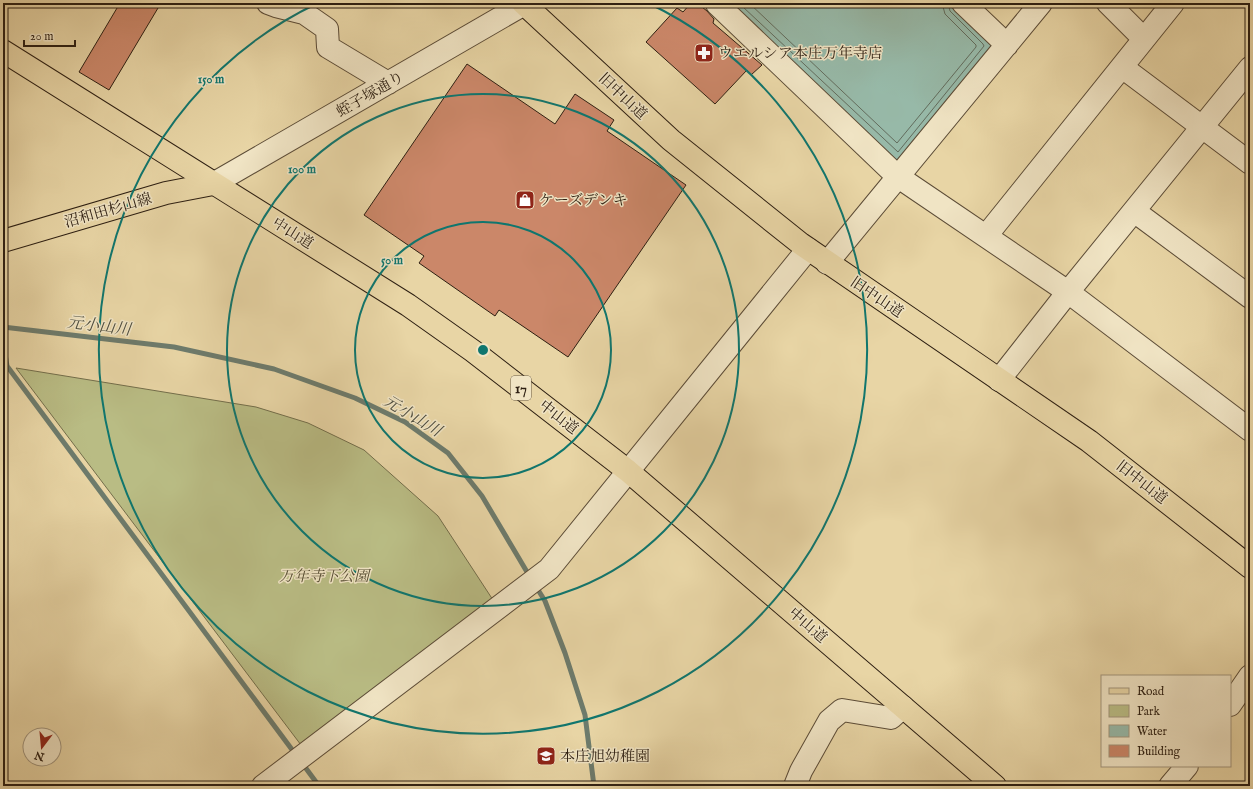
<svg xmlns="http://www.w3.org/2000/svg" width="1253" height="789" font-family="'IM FELL English','Noto Serif JP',serif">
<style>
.green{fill:#b9bc84;stroke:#736e4b}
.water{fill:#97b9a8;stroke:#6d7b6c}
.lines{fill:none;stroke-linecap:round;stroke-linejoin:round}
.shore{stroke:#626c5d;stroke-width:1}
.stream{stroke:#6d7b6c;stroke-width:5}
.building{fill:#cb8769;stroke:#2d1f12}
.minor-casing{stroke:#5c4c37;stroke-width:24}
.major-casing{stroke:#2d1f12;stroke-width:24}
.highway-casing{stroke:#2d1f12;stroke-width:24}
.minor{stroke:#f0e4c4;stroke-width:22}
.major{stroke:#e8d5a5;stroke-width:22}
.highway{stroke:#e8d5a5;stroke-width:22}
.ring{fill:none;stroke:#0f766e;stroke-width:2}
.labels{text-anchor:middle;stroke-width:3;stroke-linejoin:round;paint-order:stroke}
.shield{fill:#f0e4c4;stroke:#685a47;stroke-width:1}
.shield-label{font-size:14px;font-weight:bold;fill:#2d1f12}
.poi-label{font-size:15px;fill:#2d1f12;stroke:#f0e4c4;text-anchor:start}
.street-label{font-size:15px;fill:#2d1f12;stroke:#f0e4c4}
.park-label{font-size:15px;font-style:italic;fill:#574e34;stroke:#f0e4c4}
.water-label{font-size:16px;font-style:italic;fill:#4d4d3f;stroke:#f0e4c4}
.centre{fill:#0f766e;stroke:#f0e4c4;stroke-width:2}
.ring-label{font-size:12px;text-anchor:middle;font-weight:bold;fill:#0f766e;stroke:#f0e4c4;stroke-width:3;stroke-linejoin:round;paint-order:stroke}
</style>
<rect width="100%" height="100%" fill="#e8d5a5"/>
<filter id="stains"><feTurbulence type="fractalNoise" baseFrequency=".005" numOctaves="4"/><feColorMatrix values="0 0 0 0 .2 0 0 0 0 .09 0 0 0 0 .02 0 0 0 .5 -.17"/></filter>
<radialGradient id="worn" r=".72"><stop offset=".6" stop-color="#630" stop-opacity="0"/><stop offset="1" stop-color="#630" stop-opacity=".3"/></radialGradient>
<path class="green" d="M16,368L256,407L308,423L364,450L438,516L493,600L301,745Z"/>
<path class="water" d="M734,3H955L994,42L992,51L902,162H894L734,10Z"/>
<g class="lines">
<path class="shore" d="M743,3V7L898,152L984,46L983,44L950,11L948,3
M749,3L897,143L976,47V45L945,14L942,3"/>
<path class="stream" d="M3,327L174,347L274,369L355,398L405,422L448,453L482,496L530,577
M3,342L7,366L296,755
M535,585L545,601L565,653L585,715L594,786
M302,763L319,786"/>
</g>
<path class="building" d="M120,3H161L109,90L79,72Z
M691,3H697L707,11L714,19L713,23L762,65L751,75L747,70L715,104L646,42L677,8L683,12Z
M467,64L555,124L575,94L614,120L607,131L686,185L568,357L499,310L495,316L419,263L424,256L364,215Z"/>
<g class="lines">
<g class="minor-casing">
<path id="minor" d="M268,3L276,6L304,13L327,29L328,47L388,83
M718,3L717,4L897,176L1068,292L1250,430
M963,3L1007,45
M1108,3L1144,39
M1122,67L1250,163
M213,184L526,3
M1134,211L1250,297
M986,236L1173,3
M827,263L1041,3
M999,380L1068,292L1250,68
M1230,705L1250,676
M263,786L549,569L808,249
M795,786L801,771L829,721L842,710L891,718L903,707
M1170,786L1187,766"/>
</g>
<g class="major-casing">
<path id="major" d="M523,3L671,140L801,244L1089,441L1250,567
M3,241L166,193L213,184"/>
</g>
<g class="highway-casing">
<path id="highway" d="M3,51L408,305L473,351L628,471L995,786"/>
</g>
<use href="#minor" class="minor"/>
<use href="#major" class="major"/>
<use href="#highway" class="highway"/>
</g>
<g class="ring">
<circle cx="483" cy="350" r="128"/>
<circle cx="483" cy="350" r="256"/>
<path d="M648 3A384 384 0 1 1 318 3"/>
</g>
<defs>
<g id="pharmacy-square" transform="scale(1)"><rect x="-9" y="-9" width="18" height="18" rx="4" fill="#8f2418" stroke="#f0e4c4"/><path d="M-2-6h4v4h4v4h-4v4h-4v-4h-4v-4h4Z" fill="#fff"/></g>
<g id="shop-square" transform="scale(1)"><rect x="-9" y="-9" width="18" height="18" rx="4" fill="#8f2418" stroke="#f0e4c4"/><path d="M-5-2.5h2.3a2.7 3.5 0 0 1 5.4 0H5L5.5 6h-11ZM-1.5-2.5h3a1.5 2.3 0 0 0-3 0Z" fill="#fff"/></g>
<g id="school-square" transform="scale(1)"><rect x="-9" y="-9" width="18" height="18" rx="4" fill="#8f2418" stroke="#f0e4c4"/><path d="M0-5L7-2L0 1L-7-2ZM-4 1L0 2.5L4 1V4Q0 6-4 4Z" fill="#fff"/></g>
</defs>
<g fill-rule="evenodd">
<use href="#pharmacy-square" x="704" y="53"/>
<use href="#shop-square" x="525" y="200"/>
<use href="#school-square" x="546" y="756"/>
</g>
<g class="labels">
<rect class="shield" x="511" y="376" width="20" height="24" rx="3"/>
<g class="shield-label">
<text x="521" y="393">17</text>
</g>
<g class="poi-label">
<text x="718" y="58">ウエルシア本庄万年寺店</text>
<text x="539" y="205">ケーズデンキ</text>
<text x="560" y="761">本庄旭幼稚園</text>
</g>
<g class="street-label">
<text transform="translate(370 94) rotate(-30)" y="5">蛭子塚通り</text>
<text transform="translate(623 96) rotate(43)" y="5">旧中山道</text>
<text transform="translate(108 210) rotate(-16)" y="5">沼和田杉山線</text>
<text transform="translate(293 233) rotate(32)" y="5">中山道</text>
<text transform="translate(877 297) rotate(34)" y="5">旧中山道</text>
<text transform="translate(559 417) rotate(38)" y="5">中山道</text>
<text transform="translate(1142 482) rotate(38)" y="5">旧中山道</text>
<text transform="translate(808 625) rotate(41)" y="5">中山道</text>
</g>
<g class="park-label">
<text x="324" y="581">万年寺下公園</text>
</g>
<g class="water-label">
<text transform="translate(99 325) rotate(7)" y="6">元小山川</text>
<text transform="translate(413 415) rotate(31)" y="6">元小山川</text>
</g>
</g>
<circle cx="483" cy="350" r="6" class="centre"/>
<g class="ring-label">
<text x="211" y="83">150 m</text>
<text x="302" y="173">100 m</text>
<text x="392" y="264">50 m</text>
</g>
<rect width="1253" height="789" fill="none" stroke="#e8d5a5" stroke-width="16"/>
<rect x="4" y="4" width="1245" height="781" fill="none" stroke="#2d1f12" stroke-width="2"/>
<rect x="8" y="8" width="1237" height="773" fill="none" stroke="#2d1f12"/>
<rect x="1101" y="675" width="130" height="92" fill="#f0e4c4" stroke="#a2957d"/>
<rect x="1109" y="688" width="20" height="6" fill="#e8d5a5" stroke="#a2957d"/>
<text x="1137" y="695" font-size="12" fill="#2d1f12">Road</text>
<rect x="1109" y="705" width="20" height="12" fill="#b9bc84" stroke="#a2957d"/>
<text x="1137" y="715" font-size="12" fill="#2d1f12">Park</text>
<rect x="1109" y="725" width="20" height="12" fill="#97b9a8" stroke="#a2957d"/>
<text x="1137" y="735" font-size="12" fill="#2d1f12">Water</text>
<rect x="1109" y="745" width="20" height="12" fill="#cb8769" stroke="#a2957d"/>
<text x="1137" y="755" font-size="12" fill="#2d1f12">Building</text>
<g transform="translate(42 747) rotate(196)"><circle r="19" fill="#f0e4c4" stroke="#a2957d"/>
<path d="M0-3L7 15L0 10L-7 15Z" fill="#8f2418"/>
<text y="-6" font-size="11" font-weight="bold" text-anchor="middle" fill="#2d1f12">N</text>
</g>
<path d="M24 40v6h51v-6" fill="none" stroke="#2d1f12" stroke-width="2"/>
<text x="30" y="40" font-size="12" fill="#2d1f12" stroke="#f0e4c4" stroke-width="3" paint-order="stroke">20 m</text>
<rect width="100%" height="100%" filter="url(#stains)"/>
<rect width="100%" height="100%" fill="url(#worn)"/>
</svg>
